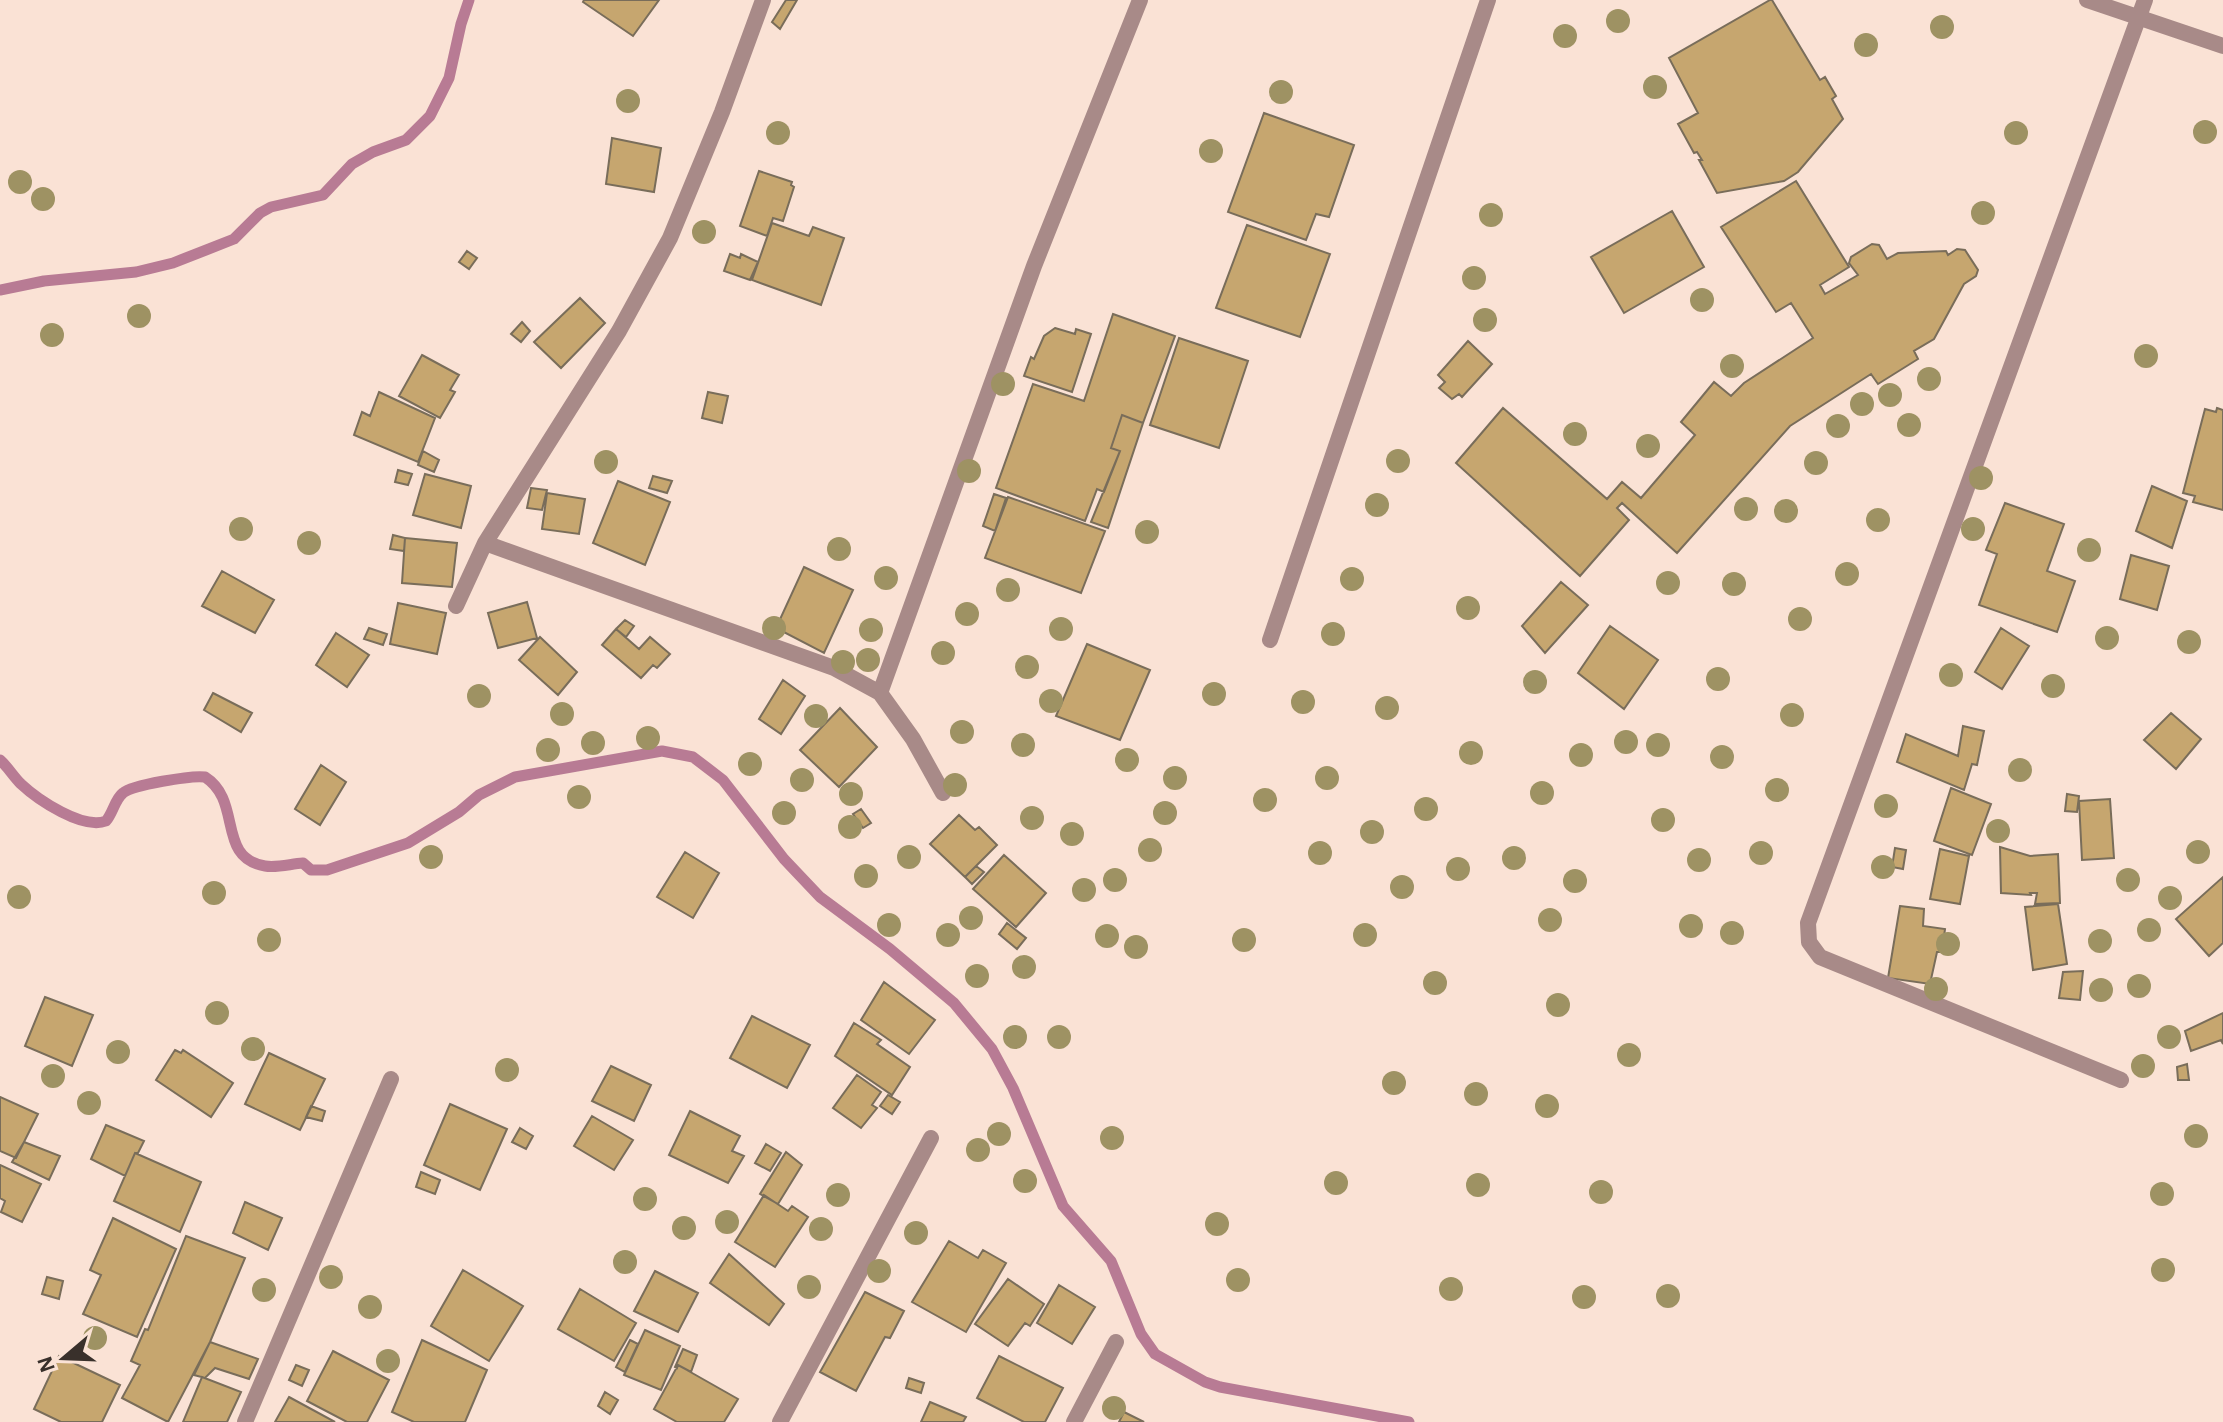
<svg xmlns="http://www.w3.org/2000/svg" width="2223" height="1422" font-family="'Alegreya Sans',sans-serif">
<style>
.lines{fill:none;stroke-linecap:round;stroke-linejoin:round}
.stream{stroke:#b87b94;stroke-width:11}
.building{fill:#c6a66f;stroke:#796d5a;stroke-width:2}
.street{stroke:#a88a88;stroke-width:16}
.tree{fill:#9e9263}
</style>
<rect width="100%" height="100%" fill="#fae2d5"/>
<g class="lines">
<path class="stream" d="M0,290L44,281L136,272L173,263L234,239L260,213L271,207L323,195L352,164L373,152L406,140L430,116L449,78L461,24L469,0
M0,760C8,767 13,776 21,784C38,800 83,830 106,821C113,813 115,799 123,793C132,785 192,775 205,777C243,801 216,858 265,866C277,868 290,864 303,863L311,870H327L408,843L459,812L479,795L515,777L662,751L693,757L723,780L784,859L820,897L890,949L954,1003L992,1049L1013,1088L1063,1206L1111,1261L1141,1334L1155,1354L1205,1382L1220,1387L1409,1422"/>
</g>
<path class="building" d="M584,0H659L633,36L583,2Z
M786,0H797L780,29L772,22Z
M1770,0H1772L1820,80L1825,77L1836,96L1832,99L1843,119L1798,172L1784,181L1717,193L1699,160H1702L1697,152L1694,153L1678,124L1698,113L1669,58Z
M1264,113L1354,145L1329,217L1316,214L1306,240L1228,212Z
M612,138L661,148L654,192L606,184Z
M759,171L792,182L791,185L794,187L783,221L773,218L767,236L740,226Z
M1796,181L1849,267L1820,285L1825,294L1858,275L1849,263L1851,257L1872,244L1879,245L1887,259L1898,253L1946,251L1948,255L1957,249L1965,250L1978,270L1976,276L1964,284L1934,339L1914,351L1918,359L1878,384L1871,374L1790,426L1677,553L1622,503L1617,508L1629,520L1580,576L1456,463L1503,408L1607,499L1622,482L1641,498L1695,435L1681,422L1714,382L1731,396L1744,383L1813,338L1791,303L1776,312L1721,227Z
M1672,211L1704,267L1624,313L1591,257Z
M772,223L809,236L813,227L844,238L821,305L752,280Z
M1247,225L1330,254L1300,337L1216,308Z
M467,251L477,258L469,269L459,262Z
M730,254L740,258L741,254L758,262L750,280L724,271Z
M580,298L605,323L561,368L534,342Z
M1113,314L1175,336L1143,423L1122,415L1111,448L1120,451L1104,492L1097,489L1085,521L996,488L1033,384L1084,401Z
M522,322L530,331L521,342L511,334Z
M1055,328L1075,334L1076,329L1091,334L1072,392L1024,376L1031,357L1034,359L1044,336Z
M1179,338L1248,361L1219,448L1150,425Z
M1468,341L1492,364L1462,397L1459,394L1452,399L1439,388L1445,382L1438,375Z
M422,355L459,375L450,390L455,392L440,418L399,396Z
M379,392L435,418L418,462L354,435L362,412L370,416Z
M708,392L728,396L722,423L702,418Z
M2217,408L2223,410V510L2193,502L2195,496L2183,493L2205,409L2216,412Z
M1122,415L1143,423L1108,528L1091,522L1120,451L1111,448Z
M423,451L439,460L434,472L418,465Z
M398,470L412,474L408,485L395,482Z
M425,474L471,486L461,528L413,515Z
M653,476L672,481L667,493L649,488Z
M618,481L670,502L645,565L593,543Z
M2152,486L2187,501L2172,548L2136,531Z
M531,488L547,490L542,510L527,508Z
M547,493L585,499L579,534L542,529Z
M994,494L1006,498L995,531L983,526Z
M1008,497L1105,531L1081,593L985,558Z
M2005,503L2064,524L2047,571L2075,581L2057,632L1979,605L1997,554L1986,550Z
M393,535L405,538L404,551L390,549Z
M405,538L457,543L452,587L402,583Z
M2131,555L2169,566L2157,610L2120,599Z
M804,567L853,590L824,653L776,628Z
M222,571L274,600L255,633L202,606Z
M1561,582L1588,605L1545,653L1522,626Z
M527,602L537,638L498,648L488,613Z
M398,603L446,613L437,654L390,644Z
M625,620L634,626L626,637L616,629Z
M1610,626L1658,660L1624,709L1578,673Z
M369,628L387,634L383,645L364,639Z
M2001,628L2029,646L2002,689L1975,672Z
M616,629L639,649L650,637L670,654L657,668L653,665L641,678L602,645Z
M336,633L369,655L347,687L316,665Z
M540,637L577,672L558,695L519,660Z
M1087,644L1150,670L1120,740L1056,716Z
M783,680L805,696L781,734L759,719Z
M213,693L252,713L241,732L204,710Z
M840,708L877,747L839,787L800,750Z
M2171,713L2201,739L2176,769L2144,740Z
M1963,726L1984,731L1977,765L1972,764L1964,790L1897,762L1906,734L1958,756Z
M321,765L346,782L320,825L295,809Z
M1951,788L1991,804L1972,855L1934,841Z
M2067,794L2079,796L2077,812L2065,811Z
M2110,799L2114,858L2082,860L2079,801Z
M861,809L871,823L863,828L853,814Z
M959,815L975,830L979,827L997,845L965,877L930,844Z
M2000,847L2030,856L2058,854L2060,903L2035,904L2037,893H2030L2031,895L2001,893Z
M1895,848L1906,850L1903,869L1892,867Z
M1940,849L1969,856L1960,904L1930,899Z
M685,852L719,873L693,918L657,897Z
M1004,855L1046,893L1016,927L973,889Z
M976,866L984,872L972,884L965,877Z
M2223,877V943L2209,956L2176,919Z
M2058,904L2067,964L2033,970L2025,907Z
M1900,906L1924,909L1923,926L1945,929L1942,952H1937L1930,984L1888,978Z
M1007,923L1026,938L1017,949L999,934Z
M2083,971L2080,1000L2059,998L2063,972Z
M884,982L935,1020L909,1054L861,1020Z
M45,997L93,1015L72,1066L25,1046Z
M2223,1013V1044L2221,1040L2191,1051L2185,1031Z
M752,1016L810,1045L787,1088L730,1058Z
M854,1023L881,1040L877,1044L910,1067L892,1095L835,1056Z
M175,1050L181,1053L183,1050L233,1083L211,1117L156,1080Z
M269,1053L325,1079L300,1130L245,1104Z
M2187,1064L2189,1080H2178L2177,1067Z
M611,1066L651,1085L634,1121L592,1101Z
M857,1075L881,1092L872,1105L877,1108L861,1128L833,1108Z
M888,1095L900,1102L892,1114L880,1106Z
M0,1097L38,1114L16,1158L0,1151Z
M450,1104L507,1129L480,1190L424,1165Z
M311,1106L325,1111L322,1121L306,1117Z
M690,1111L740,1136L732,1151L744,1156L728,1183L669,1155Z
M592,1116L633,1140L614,1170L574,1146Z
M106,1125L144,1141L138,1153H135L125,1176L91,1159Z
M520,1128L533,1136L526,1149L512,1142Z
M24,1142L60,1156L49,1180L12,1162Z
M766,1144L781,1153L770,1171L755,1163Z
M786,1152L802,1165L778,1204L760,1194Z
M135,1153L201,1182L180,1232L114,1201Z
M0,1165L41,1184L22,1222L1,1212L5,1201L0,1198Z
M421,1172L440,1180L435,1194L416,1187Z
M764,1195L788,1211L792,1206L808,1217L775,1267L735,1242Z
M245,1202L282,1218L268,1250L233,1233Z
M113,1218L176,1249L137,1337L83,1314L101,1275L90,1270Z
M186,1236L245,1258L210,1342L168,1422L122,1398L140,1365L131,1361L145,1329L148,1330Z
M949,1241L978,1258L983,1250L1006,1263L966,1332L912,1302Z
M729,1254L784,1304L769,1325L710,1283Z
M463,1270L523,1306L489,1361L431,1326Z
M655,1271L698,1293L678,1332L634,1311Z
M47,1277L63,1281L59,1299L42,1294Z
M1008,1279L1044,1304L1030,1326L1025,1323L1008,1346L975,1324Z
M1059,1285L1095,1307L1072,1344L1037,1323Z
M580,1289L636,1323L614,1361L558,1329Z
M865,1292L904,1311L890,1338L885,1337L856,1391L820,1372Z
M645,1330L680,1346L661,1390L624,1375Z
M422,1340L487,1370L465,1422H414L392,1412Z
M630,1340L638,1344L625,1372L616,1367Z
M210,1342L258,1359L249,1379L215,1368L205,1378L194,1375Z
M683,1349L697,1355L691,1372L678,1365L677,1368L675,1367Z
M333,1351L389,1380L367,1422H347L307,1401Z
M59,1356L120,1385L102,1422H61L34,1409Z
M999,1356L1063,1388L1045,1422H1024L977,1398Z
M296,1365L309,1370L302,1386L289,1380Z
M678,1365L738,1399L724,1422H677L654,1409Z
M202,1377L241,1392L227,1422H183Z
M909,1378L924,1383L921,1393L906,1388Z
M605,1392L618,1400L610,1414L598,1406Z
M289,1397L335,1422H275Z
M930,1402L966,1417L963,1422H921Z
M1124,1412L1144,1422H1119Z"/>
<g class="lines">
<path class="street" d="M2087,0L2223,46
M485,543L834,668L880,693L913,739L943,793
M456,606L485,543L619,331L670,238L722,112L763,0
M1270,640L1488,0
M880,693L1034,266L1140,0
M2121,1080L1820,957L1809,942L1808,923L2145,0
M245,1422L391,1079
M780,1422L931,1138
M1074,1422L1116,1342"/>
</g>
<g class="tree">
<circle cx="1618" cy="21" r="12"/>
<circle cx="1942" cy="27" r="12"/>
<circle cx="1565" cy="36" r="12"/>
<circle cx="1866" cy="45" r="12"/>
<circle cx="1655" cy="87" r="12"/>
<circle cx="1281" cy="92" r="12"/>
<circle cx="628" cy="101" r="12"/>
<circle cx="2205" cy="132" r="12"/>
<circle cx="778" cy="133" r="12"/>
<circle cx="2016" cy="133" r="12"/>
<circle cx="1211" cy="151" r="12"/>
<circle cx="20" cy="182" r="12"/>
<circle cx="43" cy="199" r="12"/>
<circle cx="1983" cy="213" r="12"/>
<circle cx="1491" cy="215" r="12"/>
<circle cx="704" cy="232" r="12"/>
<circle cx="1474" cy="278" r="12"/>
<circle cx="1702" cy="300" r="12"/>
<circle cx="139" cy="316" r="12"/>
<circle cx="1485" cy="320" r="12"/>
<circle cx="52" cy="335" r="12"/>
<circle cx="2146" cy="356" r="12"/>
<circle cx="1732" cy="366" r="12"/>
<circle cx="1929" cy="379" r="12"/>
<circle cx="1003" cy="384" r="12"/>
<circle cx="1890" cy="395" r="12"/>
<circle cx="1862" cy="404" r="12"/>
<circle cx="1909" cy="425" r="12"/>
<circle cx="1838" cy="426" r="12"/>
<circle cx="1575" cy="434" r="12"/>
<circle cx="1648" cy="446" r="12"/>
<circle cx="1398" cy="461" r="12"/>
<circle cx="606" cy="462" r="12"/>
<circle cx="1816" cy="463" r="12"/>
<circle cx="969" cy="471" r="12"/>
<circle cx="1981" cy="478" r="12"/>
<circle cx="1377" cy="505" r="12"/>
<circle cx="1746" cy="509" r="12"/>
<circle cx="1786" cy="511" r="12"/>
<circle cx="1878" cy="520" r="12"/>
<circle cx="241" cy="529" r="12"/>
<circle cx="1973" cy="529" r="12"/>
<circle cx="1147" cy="532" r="12"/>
<circle cx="309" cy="543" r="12"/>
<circle cx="839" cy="549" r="12"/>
<circle cx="2089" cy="550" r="12"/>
<circle cx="1847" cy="574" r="12"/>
<circle cx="886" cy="578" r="12"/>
<circle cx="1352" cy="579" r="12"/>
<circle cx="1668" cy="583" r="12"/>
<circle cx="1734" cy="584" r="12"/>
<circle cx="1008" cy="590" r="12"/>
<circle cx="1468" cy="608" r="12"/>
<circle cx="967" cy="614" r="12"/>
<circle cx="1800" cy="619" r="12"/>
<circle cx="774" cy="628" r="12"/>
<circle cx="1061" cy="629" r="12"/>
<circle cx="871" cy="630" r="12"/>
<circle cx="1333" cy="634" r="12"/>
<circle cx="2107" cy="638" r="12"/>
<circle cx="2189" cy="642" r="12"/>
<circle cx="943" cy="653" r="12"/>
<circle cx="868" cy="660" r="12"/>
<circle cx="843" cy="662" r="12"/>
<circle cx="1027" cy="667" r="12"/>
<circle cx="1951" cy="675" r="12"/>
<circle cx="1718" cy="679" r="12"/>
<circle cx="1535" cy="682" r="12"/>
<circle cx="2053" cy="686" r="12"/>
<circle cx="1214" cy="694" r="12"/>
<circle cx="479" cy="696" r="12"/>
<circle cx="1051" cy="701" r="12"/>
<circle cx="1303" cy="702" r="12"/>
<circle cx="1387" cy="708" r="12"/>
<circle cx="562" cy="714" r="12"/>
<circle cx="1792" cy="715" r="12"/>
<circle cx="816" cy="716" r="12"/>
<circle cx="962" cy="732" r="12"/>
<circle cx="648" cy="738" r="12"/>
<circle cx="1626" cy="742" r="12"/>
<circle cx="593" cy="743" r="12"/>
<circle cx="1023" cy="745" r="12"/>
<circle cx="1658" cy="745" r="12"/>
<circle cx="548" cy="750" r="12"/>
<circle cx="1471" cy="753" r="12"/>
<circle cx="1581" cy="755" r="12"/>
<circle cx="1722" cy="757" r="12"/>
<circle cx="1127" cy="760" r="12"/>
<circle cx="750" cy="764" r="12"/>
<circle cx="2020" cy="770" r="12"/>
<circle cx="1175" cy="778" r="12"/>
<circle cx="1327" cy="778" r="12"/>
<circle cx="802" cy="780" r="12"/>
<circle cx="955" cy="785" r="12"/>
<circle cx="1777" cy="790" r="12"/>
<circle cx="1542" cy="793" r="12"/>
<circle cx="851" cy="794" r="12"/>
<circle cx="579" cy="797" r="12"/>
<circle cx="1265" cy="800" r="12"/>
<circle cx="1886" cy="806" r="12"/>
<circle cx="1426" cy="809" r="12"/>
<circle cx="784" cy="813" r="12"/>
<circle cx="1165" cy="813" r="12"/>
<circle cx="1032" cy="818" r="12"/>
<circle cx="1663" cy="820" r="12"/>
<circle cx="850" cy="827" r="12"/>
<circle cx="1998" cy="831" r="12"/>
<circle cx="1372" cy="832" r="12"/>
<circle cx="1072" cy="834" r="12"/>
<circle cx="1150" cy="850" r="12"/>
<circle cx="2198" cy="852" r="12"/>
<circle cx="1320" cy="853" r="12"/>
<circle cx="1761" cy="853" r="12"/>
<circle cx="431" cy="857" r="12"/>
<circle cx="909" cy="857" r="12"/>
<circle cx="1514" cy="858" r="12"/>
<circle cx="1699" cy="860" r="12"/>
<circle cx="1883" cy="867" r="12"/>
<circle cx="1458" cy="869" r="12"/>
<circle cx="866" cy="876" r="12"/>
<circle cx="1115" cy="880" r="12"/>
<circle cx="2128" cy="880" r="12"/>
<circle cx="1575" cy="881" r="12"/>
<circle cx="1402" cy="887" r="12"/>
<circle cx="1084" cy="890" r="12"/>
<circle cx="214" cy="893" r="12"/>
<circle cx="19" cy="897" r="12"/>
<circle cx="2170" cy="898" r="12"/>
<circle cx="971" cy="918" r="12"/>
<circle cx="1550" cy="920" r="12"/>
<circle cx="889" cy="925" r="12"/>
<circle cx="1691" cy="926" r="12"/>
<circle cx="2149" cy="930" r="12"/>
<circle cx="1732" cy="933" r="12"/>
<circle cx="948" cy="935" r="12"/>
<circle cx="1365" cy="935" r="12"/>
<circle cx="1107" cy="936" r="12"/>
<circle cx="269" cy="940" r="12"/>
<circle cx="1244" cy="940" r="12"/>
<circle cx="2100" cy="941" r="12"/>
<circle cx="1948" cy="944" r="12"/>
<circle cx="1136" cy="947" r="12"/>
<circle cx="1024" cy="967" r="12"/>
<circle cx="977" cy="976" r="12"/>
<circle cx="1435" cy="983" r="12"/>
<circle cx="2139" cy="986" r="12"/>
<circle cx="1936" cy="989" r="12"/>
<circle cx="2101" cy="990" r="12"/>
<circle cx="1558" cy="1005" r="12"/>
<circle cx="217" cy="1013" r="12"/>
<circle cx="1015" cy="1037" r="12"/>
<circle cx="1059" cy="1037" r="12"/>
<circle cx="2169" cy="1037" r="12"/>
<circle cx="253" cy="1049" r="12"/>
<circle cx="118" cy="1052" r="12"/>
<circle cx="1629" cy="1055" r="12"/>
<circle cx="2143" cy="1066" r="12"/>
<circle cx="507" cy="1070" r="12"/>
<circle cx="53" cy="1076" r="12"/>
<circle cx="1394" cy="1083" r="12"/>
<circle cx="1476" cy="1094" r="12"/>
<circle cx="89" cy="1103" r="12"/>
<circle cx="1547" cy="1106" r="12"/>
<circle cx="999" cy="1134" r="12"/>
<circle cx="2196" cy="1136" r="12"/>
<circle cx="1112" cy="1138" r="12"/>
<circle cx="978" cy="1150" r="12"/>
<circle cx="1025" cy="1181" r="12"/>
<circle cx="1336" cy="1183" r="12"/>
<circle cx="1478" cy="1185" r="12"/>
<circle cx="1601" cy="1192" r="12"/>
<circle cx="2162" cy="1194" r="12"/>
<circle cx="838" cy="1195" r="12"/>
<circle cx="645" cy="1199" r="12"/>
<circle cx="727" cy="1222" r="12"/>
<circle cx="1217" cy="1224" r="12"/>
<circle cx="684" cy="1228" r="12"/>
<circle cx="821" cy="1229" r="12"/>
<circle cx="916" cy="1233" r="12"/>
<circle cx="625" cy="1262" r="12"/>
<circle cx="2163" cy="1270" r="12"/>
<circle cx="879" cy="1271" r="12"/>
<circle cx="331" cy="1277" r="12"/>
<circle cx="1238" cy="1280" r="12"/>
<circle cx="809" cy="1287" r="12"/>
<circle cx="1451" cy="1289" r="12"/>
<circle cx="264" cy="1290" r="12"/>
<circle cx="1668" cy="1296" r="12"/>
<circle cx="1584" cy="1297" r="12"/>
<circle cx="370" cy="1307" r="12"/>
<circle cx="95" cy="1338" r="12"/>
<circle cx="388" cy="1361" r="12"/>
<circle cx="1114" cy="1408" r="12"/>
</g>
<g transform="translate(64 1358) rotate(251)" stroke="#fae2d5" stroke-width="6" paint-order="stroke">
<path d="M0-6L14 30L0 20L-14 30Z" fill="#39302b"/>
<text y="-12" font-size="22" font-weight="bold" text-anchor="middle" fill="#39302b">N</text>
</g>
</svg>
